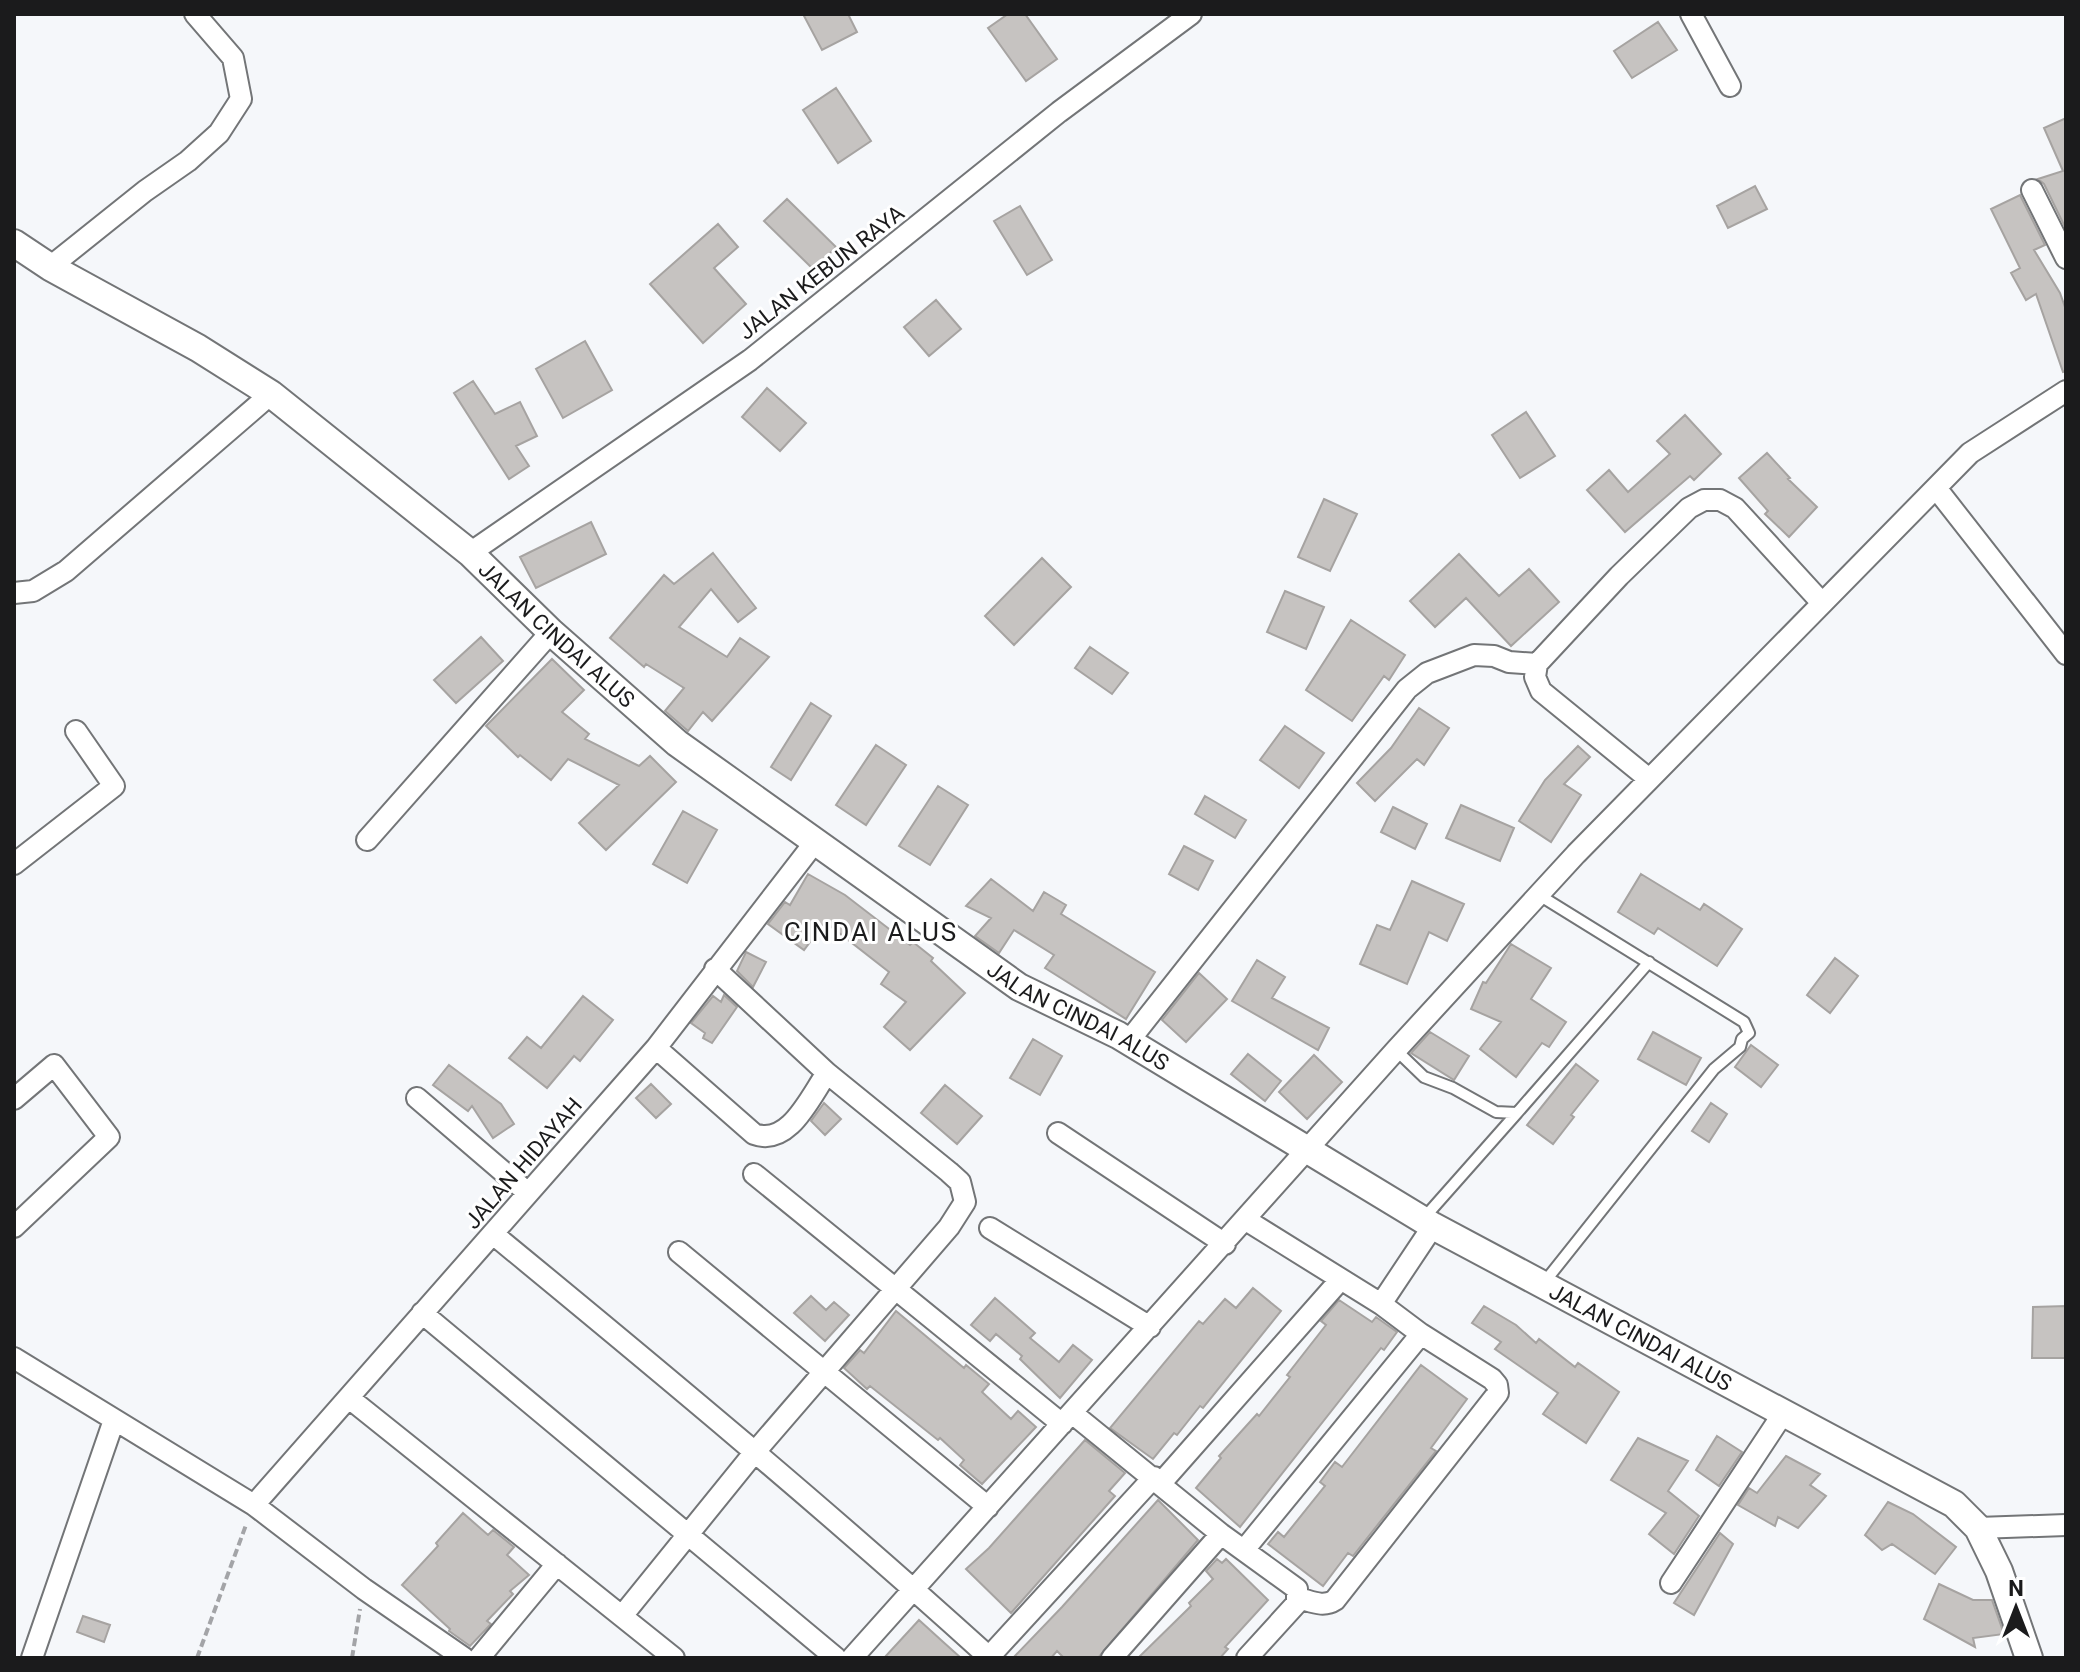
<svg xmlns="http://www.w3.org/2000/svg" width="2080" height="1672" font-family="Roboto,sans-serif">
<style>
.building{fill:#c6c3c1;stroke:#a6a3a1;stroke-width:2}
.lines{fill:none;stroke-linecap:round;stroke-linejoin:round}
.service-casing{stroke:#737577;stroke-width:14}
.minor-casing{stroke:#737577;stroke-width:24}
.tertiary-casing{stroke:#737577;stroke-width:30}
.path{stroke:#a3a4a7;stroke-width:4;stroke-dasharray:8 4;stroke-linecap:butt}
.service{stroke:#fff;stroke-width:10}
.minor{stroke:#fff;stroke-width:20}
.tertiary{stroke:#fff;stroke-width:26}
.labels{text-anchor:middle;stroke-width:6;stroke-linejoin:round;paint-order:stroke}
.street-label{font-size:22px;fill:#1b1b1c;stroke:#fff}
.quarter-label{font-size:26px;letter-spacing:2px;fill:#1b1b1c;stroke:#fff}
</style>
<rect width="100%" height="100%" fill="#f5f7fa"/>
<path class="building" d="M803,14H848L857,32L822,50Z
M1008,14H1025L1057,59L1026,81L988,28Z
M1658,22L1677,50L1632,78L1614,51Z
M836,88L871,141L838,163L803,110Z
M2066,118V229L2044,184L2038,179L2063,171L2044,128Z
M1755,186L1767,209L1728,228L1717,206Z
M2020,195L2045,245L2034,250L2060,293L2066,310V371L2063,372L2036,294L2026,300L2011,273L2020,268L1991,209Z
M787,199L836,247L814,270L764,221Z
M1020,206L1052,260L1027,275L994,221Z
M718,224L738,247L714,268L746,304L703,343L650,284Z
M936,300L961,329L929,356L904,327Z
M585,341L612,390L563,418L536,369Z
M473,381L495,414L520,402L537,436L516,446L529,466L509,479L454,393Z
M767,388L806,423L780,451L742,417Z
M1526,412L1555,456L1520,478L1492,435Z
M1685,415L1721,454L1694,480L1690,476L1625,532L1587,490L1609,470L1628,492L1670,454L1657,441Z
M1767,453L1790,478L1788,479L1817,507L1789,537L1765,514L1768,511L1739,478Z
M1324,499L1357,514L1330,571L1298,557Z
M591,522L606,554L536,588L520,557Z
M713,553L756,608L738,622L711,589L679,627L727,657L740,638L769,657L712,721L703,712L688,731L665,711L684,688L646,664L644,667L610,638L664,575L674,584Z
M1459,554L1499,596L1529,569L1559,602L1511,646L1466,598L1435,627L1410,601Z
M1042,558L1071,587L1014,645L985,616Z
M1285,591L1324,607L1306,649L1267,632Z
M1351,620L1405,655L1389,680L1384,676L1352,721L1306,690Z
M481,637L503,661L456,703L434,680Z
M1090,647L1128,673L1112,694L1075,668Z
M552,659L584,690L562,712L589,734L585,739L639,766L650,756L676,782L606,850L579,823L619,785L568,759L551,780L520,755L518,757L486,726Z
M811,703L831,716L791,780L771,767Z
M1419,708L1449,728L1424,765L1417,759L1375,801L1357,783L1391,748Z
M1285,726L1324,753L1299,788L1260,760Z
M876,745L906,765L866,825L836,805Z
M1578,746L1590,757L1564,784L1581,795L1551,842L1519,821L1545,780Z
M938,786L968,805L930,865L899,846Z
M1205,796L1246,820L1235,838L1195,814Z
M1461,805L1514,828L1500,861L1446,838Z
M1393,807L1427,824L1415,849L1381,832Z
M683,811L717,830L687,883L653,864Z
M1184,846L1213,861L1198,890L1169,874Z
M808,874L845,895L910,945L913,942L933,958L931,961L965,993L910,1050L884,1027L906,1002L881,984L889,972L825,922L804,950L768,924L785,902L790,905Z
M1641,874L1700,910L1704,904L1742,929L1717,966L1658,928L1654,934L1618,912Z
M991,879L1033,911L1044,892L1066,905L1061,914L1155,972L1126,1019L1045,968L1054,955L1014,930L999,953L975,936L991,918L966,906Z
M1412,881L1464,904L1447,941L1429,932L1407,984L1360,964L1377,925L1390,930Z
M1511,944L1551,968L1531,999L1566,1022L1549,1047L1542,1043L1516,1077L1480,1049L1501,1022L1471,1009L1483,982L1486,983Z
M746,952L766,962L753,987L737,971Z
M1835,958L1858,976L1830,1013L1807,995Z
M1257,960L1285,977L1272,998L1329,1028L1318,1050L1232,1001Z
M1199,973L1227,999L1186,1042L1162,1020Z
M724,995L737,1007L712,1043L703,1038L705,1033L691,1023L713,996L721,1002Z
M583,996L613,1020L580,1061L574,1056L547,1088L509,1058L527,1037L541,1048Z
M1430,1032L1469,1056L1454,1080L1411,1053Z
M1653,1032L1701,1058L1686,1085L1638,1059Z
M1033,1039L1062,1056L1040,1095L1010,1078Z
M1751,1045L1778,1065L1761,1087L1735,1067Z
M1248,1054L1281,1081L1265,1101L1231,1074Z
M1314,1055L1342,1082L1307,1119L1279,1092Z
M1576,1064L1598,1081L1571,1115L1574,1117L1553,1144L1527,1125Z
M449,1065L501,1104L514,1124L493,1138L472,1106L468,1111L433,1085Z
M651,1084L671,1104L656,1118L636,1098Z
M945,1085L982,1116L957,1144L921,1113Z
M824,1103L841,1119L825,1135L811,1121Z
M1711,1103L1727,1114L1709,1142L1692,1131Z
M1253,1288L1281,1311L1203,1408L1200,1406L1177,1435L1174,1433L1153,1459L1110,1428L1199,1321L1203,1324L1225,1299L1236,1308Z
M811,1296L826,1310L834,1302L849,1315L825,1341L794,1313Z
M995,1298L1035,1333L1030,1338L1059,1362L1073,1345L1092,1360L1060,1398L1020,1359L1022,1356L996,1334L990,1341L971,1325Z
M1339,1300L1372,1322L1376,1317L1397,1332L1384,1350L1381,1348L1240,1527L1196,1488L1221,1458L1219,1456L1257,1414L1259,1416L1290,1377L1287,1375L1326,1325L1321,1321Z
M1484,1306L1516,1325L1536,1343L1539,1339L1575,1367L1578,1363L1619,1392L1586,1443L1543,1414L1558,1393L1495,1349L1501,1342L1472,1323Z
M2066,1306V1358H2032L2033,1307Z
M896,1311L964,1368L966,1365L989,1384L982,1392L1011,1419L1018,1411L1036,1427L982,1484L960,1465L964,1460L940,1438L938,1440L870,1386L867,1389L844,1368L860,1350L864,1353Z
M1421,1365L1467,1399L1431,1448L1436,1451L1353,1556L1348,1553L1323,1586L1268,1544L1278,1532L1284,1537L1325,1486L1320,1482L1335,1462L1342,1467Z
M1717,1436L1742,1452L1719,1486L1696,1470Z
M1638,1438L1688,1461L1668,1491L1699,1516L1674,1554L1649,1534L1666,1513L1611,1480Z
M1085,1440L1125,1473L1109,1491L1115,1496L1011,1613L966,1569L989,1548Z
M1786,1456L1820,1474L1810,1485L1826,1496L1798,1528L1778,1517L1775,1526L1738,1505L1749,1488L1757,1493Z
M1158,1500L1198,1540L1098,1658H1064L1057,1651L1051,1658H1013L1062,1607Z
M1888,1502L1913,1514L1956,1547L1935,1574L1892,1544L1882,1550L1865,1535Z
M463,1513L488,1535L493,1530L514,1547L507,1555L529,1575L510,1591L513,1594L487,1621L491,1624L470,1646L449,1631L450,1629L402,1585L438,1546L436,1543Z
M1720,1533L1733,1544L1694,1615L1674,1603Z
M1217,1559L1222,1563L1226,1559L1268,1600L1225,1647L1228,1649L1220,1658H1138L1191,1606L1189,1603L1213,1579L1206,1571Z
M1939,1584L1973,1600H1992L2004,1634L1973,1638L1975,1647L1924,1619Z
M83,1616L110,1625L104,1642L77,1632Z
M919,1620L941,1640L961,1658H884Z"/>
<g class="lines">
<g class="service-casing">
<path id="service" d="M1539,895L1744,1022L1749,1033L1742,1039L1740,1047L1714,1069L1543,1284
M1396,1050L1424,1077L1453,1088L1496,1112L1517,1113L1649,962
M1424,1218L1517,1113"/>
</g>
<g class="minor-casing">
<path id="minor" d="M1691,14L1730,86
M2032,190L2066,258
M50,267L145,191L188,161L219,133L241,99L233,58L195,14
M1936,488L2066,654
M470,553L750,360L1059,112L1191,14
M14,593L33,591L66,571L271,394
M1649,779L1541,691L1535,677L1537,664L1619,576L1689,508L1704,500H1720L1735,508L1822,603
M367,840L551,632
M14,864L114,786L76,731
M1128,1042L1407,689L1427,673L1474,655L1494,656L1509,662L1537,664
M656,1048L754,1134C789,1147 810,1097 827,1073
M417,1098L528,1193
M14,1099L54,1065L109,1137L14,1227
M1058,1133L1225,1244
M754,1174L1062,1424
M1246,1220L1381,1304
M990,1228L1150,1327
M493,1234C661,1372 829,1512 990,1658
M679,1252L988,1507
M422,1313L836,1658
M14,1358L254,1505L364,1589L464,1658
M349,1398L674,1658
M1072,1413L1221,1534L1297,1589V1603L1247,1658
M1161,1483L1341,1279
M254,1505L656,1048L815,842
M1978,1528L2066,1525
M1244,1550L1421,1334L1381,1304L1433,1226
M1671,1583L1784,1412
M1298,1598C1311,1601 1323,1608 1335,1600L1498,1393L1497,1385L1492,1379L1421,1334
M622,1616L754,1453L949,1227L965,1202L960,1182L949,1172L827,1073L715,969
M32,1658L114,1420
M479,1658L557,1564
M852,1658L1396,1050L1576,854L1970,453L2066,391
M988,1658L1154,1477
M1112,1658L1221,1534"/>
</g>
<g class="tertiary-casing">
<g id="tertiary">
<path id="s1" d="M14,243L50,267L198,348L271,394L470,553L551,632L677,743L1019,987L1118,1035L1433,1226L1954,1504L1978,1528L1999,1571L2029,1658"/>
</g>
</g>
<path class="path" d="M197,1658L246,1525
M352,1658L360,1609"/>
<use href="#service" class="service"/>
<use href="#minor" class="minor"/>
<use href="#tertiary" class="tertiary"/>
</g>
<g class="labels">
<g class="street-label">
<text transform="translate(821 272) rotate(-38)" y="8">JALAN KEBUN RAYA</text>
<text dy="8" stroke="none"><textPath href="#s1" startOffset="672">JALAN CINDAI ALUS</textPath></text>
<text dy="8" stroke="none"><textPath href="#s1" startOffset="1320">JALAN CINDAI ALUS</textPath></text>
<text transform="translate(523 1163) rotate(-49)" y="8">JALAN HIDAYAH</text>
<text dy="8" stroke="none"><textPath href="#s1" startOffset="1968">JALAN CINDAI ALUS</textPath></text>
</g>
<g class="quarter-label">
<text x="871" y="941">CINDAI ALUS</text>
</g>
</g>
<rect width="2080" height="1672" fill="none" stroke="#1b1b1c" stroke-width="32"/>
<g transform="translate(2016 1608)" stroke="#ffffff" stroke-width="6" paint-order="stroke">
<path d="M0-6L14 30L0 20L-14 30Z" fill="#1b1b1c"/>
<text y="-12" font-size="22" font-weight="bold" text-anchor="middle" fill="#1b1b1c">N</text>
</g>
</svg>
